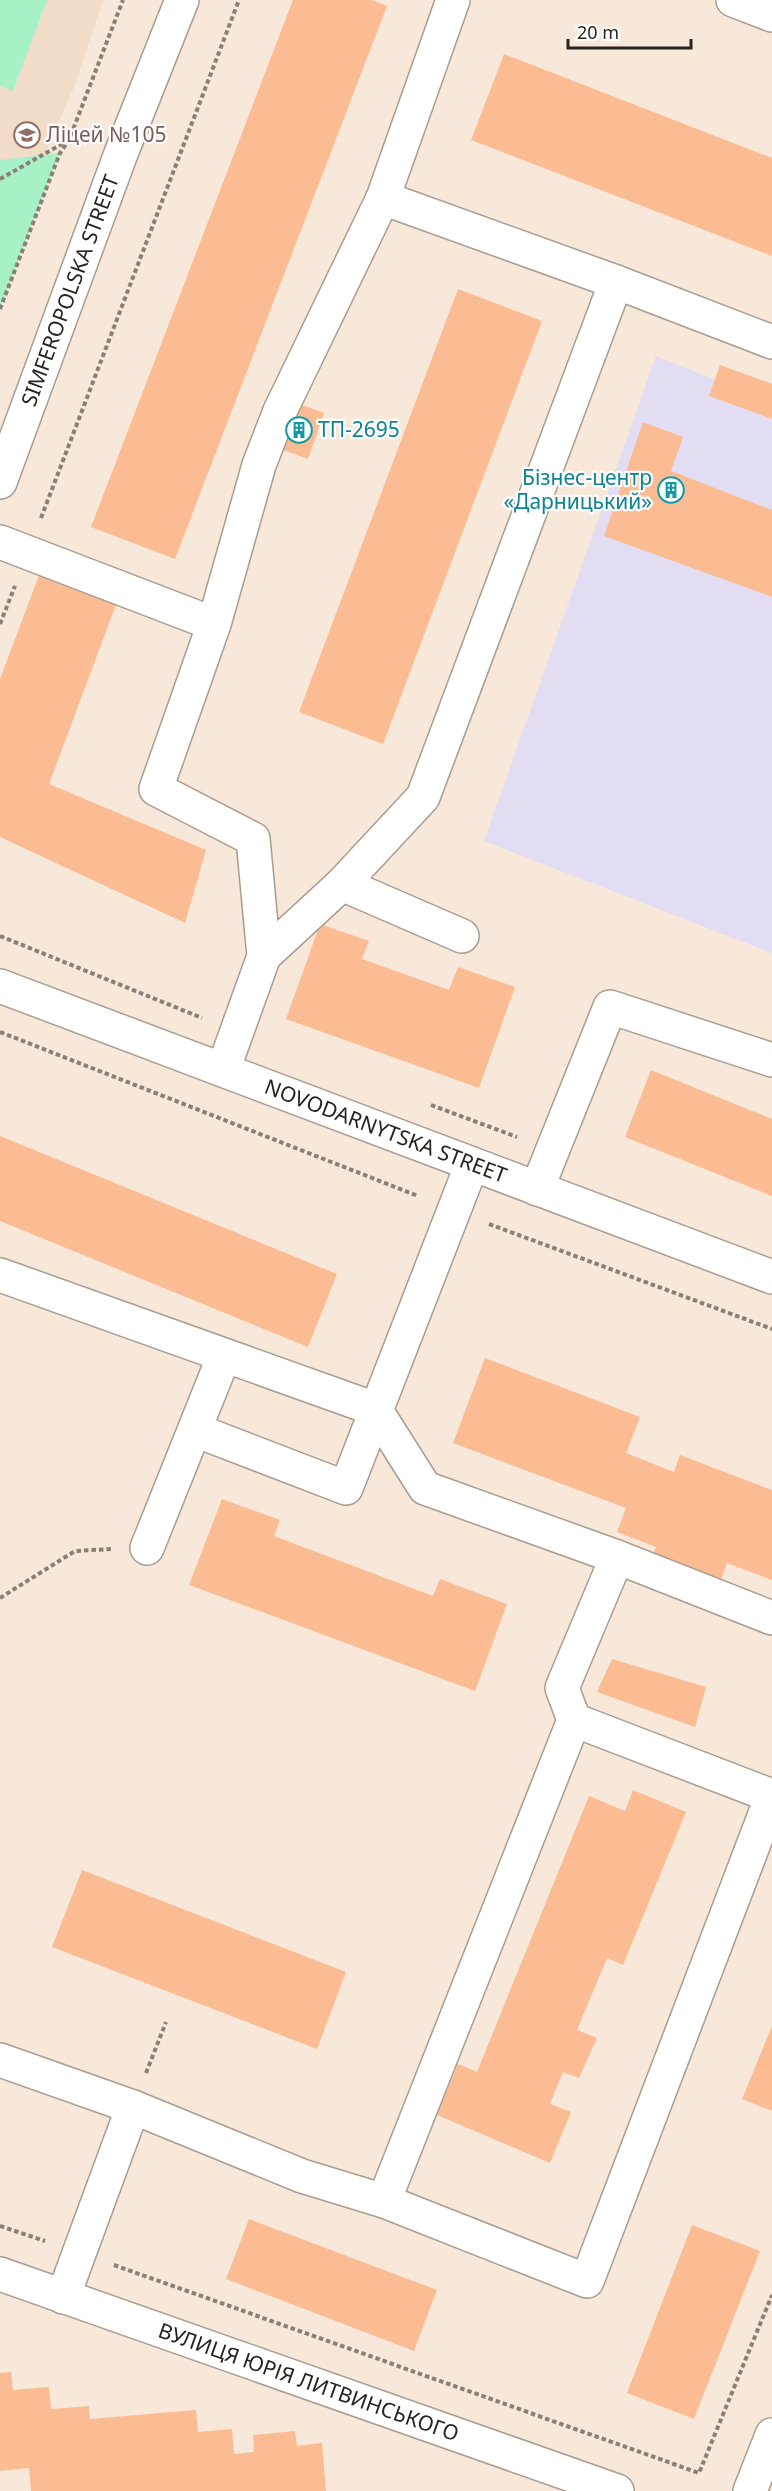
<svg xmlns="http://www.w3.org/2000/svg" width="772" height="2491" font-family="'Noto Sans',sans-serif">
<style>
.commercial{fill:#e2ddf3}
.built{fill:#f1dcc8}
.green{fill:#a7f0c8}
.building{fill:#fbbc94}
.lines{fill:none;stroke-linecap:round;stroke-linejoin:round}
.minor-casing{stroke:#aa9c8e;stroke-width:36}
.path{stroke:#8a7f76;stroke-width:4;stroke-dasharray:4.5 3;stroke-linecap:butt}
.minor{stroke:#fff;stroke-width:33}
.labels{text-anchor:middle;stroke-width:4.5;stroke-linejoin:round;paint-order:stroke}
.education-label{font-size:21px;fill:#785e54;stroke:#fff;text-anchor:start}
.street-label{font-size:21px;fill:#29231e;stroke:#fff}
.culture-label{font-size:21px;fill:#0d838f;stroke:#fff;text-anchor:start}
</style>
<rect width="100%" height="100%" fill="#f7e8da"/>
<path class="commercial" d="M656,356L772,403V953L484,841Z"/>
<path class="built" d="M0,0H103L74,87L48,147L0,270Z"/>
<path class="green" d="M0,0H47L13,91L0,86Z
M60,153L0,309V160Z"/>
<path class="building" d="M293,0H372L387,6L175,559L91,527Z
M504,54L772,158V256L471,140Z
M458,289L542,321L383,744L299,712Z
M720,365L772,384V419L709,396Z
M291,401L324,413L308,459L275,447Z
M643,422L683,437L671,471L772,510V597L604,536Z
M41,570L117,602L49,784L206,850L185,923L0,837V679Z
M320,924L369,941L362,959L449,990L458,967L515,987L479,1088L286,1019Z
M651,1070L772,1119V1196L625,1137Z
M0,1136L337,1274L308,1347L0,1221Z
M485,1358L640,1417L626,1453L674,1472L680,1455L772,1490V1580L727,1563L717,1591L648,1566L656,1547L617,1532L626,1508L453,1443Z
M222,1499L280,1520L274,1536L433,1596L440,1579L507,1604L475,1691L189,1585Z
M612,1659L706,1687L695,1727L597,1692Z
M633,1790L686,1812L623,1965L607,1958L577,2030L597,2038L579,2078L563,2072L550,2104L571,2112L550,2163L437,2115L458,2064L477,2072L589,1796L625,1811Z
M82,1870L346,1972L317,2049L52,1947Z
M772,2026V2111L742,2099Z
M249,2219L437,2290L414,2351L226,2279Z
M692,2225L760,2251L694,2419L627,2393Z
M11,2372L13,2390L49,2387L51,2409L89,2406L90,2419L196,2410L198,2432L232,2429L234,2454L254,2452L253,2435L295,2431L297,2446L322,2443L326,2491H31L29,2468L0,2471V2373Z"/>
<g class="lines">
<g class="minor-casing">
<g id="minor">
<path d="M733,0L772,15"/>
<path d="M383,198L616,282L772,342"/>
<path id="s1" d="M0,482L120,156L182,0"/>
<path d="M0,542L214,624"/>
<path d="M342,884L423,797L616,282"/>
<path d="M264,956L342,884L462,936"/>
<path id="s2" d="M0,986L772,1277"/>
<path d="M223,1070L264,956L253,839L156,789L214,624L259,465L280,411L383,198L453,0"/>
<path d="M537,1189L610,1007L772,1060"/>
<path d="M0,1275L375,1409L425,1488L617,1557L772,1618"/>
<path d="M195,1430L346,1488L472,1164"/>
<path d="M147,1548L224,1356"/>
<path d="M574,1720L772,1796"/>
<path d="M0,2060L133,2107L302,2176L384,2201L587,2281L772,1796"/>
<path d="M384,2201L574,1720L562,1688L617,1557"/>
<path id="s3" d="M0,2274L617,2491"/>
<path d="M63,2297L133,2107"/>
<path d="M750,2491L772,2435"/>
</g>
</g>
<path class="path" d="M0,179L69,140
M0,309L60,153L69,140L123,0
M41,518L239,0
M0,624L15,586
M0,936L202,1018
M0,1032L418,1196
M431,1105L517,1137
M489,1224L772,1329
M0,1598L75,1551L112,1549
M146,2073L166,2022
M0,2226L45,2241
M114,2265L699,2473L772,2295"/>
<use href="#minor" class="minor"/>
</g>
<defs>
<g id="school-ring" transform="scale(1.35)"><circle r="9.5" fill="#fff" stroke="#8d6e63" stroke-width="1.5"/><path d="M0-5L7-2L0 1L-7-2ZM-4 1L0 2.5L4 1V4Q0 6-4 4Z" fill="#8d6e63"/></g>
<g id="building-ring" transform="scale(1.35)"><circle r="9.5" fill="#fff" stroke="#0f9aa8" stroke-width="1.5"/><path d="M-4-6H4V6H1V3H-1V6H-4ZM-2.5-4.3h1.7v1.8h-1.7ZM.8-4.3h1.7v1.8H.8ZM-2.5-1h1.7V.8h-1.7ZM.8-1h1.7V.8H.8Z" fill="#0f9aa8"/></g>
</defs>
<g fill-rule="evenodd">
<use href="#school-ring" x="27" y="135"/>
<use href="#building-ring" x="299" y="430"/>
<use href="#building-ring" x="671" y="490"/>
</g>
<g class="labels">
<g class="education-label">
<text x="46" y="142">Ліцей №105</text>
</g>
<g class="street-label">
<text dy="7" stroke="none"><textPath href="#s1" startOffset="204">SIMFEROPOLSKA STREET</textPath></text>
<text dy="7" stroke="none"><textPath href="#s2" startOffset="412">NOVODARNYTSKA STREET</textPath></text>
<text dy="7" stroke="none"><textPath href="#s3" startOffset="327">ВУЛИЦЯ ЮРІЯ ЛИТВИНСЬКОГО</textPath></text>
</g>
<g class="culture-label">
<text x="318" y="437">ТП-2695</text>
<text x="652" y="485" text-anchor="end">Бізнес-центр<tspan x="652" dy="24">«Дарницький»</tspan></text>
</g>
</g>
<path d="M568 39v9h123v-9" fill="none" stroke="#29231e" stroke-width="3"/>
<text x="577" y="39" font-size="18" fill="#29231e" stroke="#ffffff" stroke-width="4.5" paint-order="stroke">20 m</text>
</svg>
